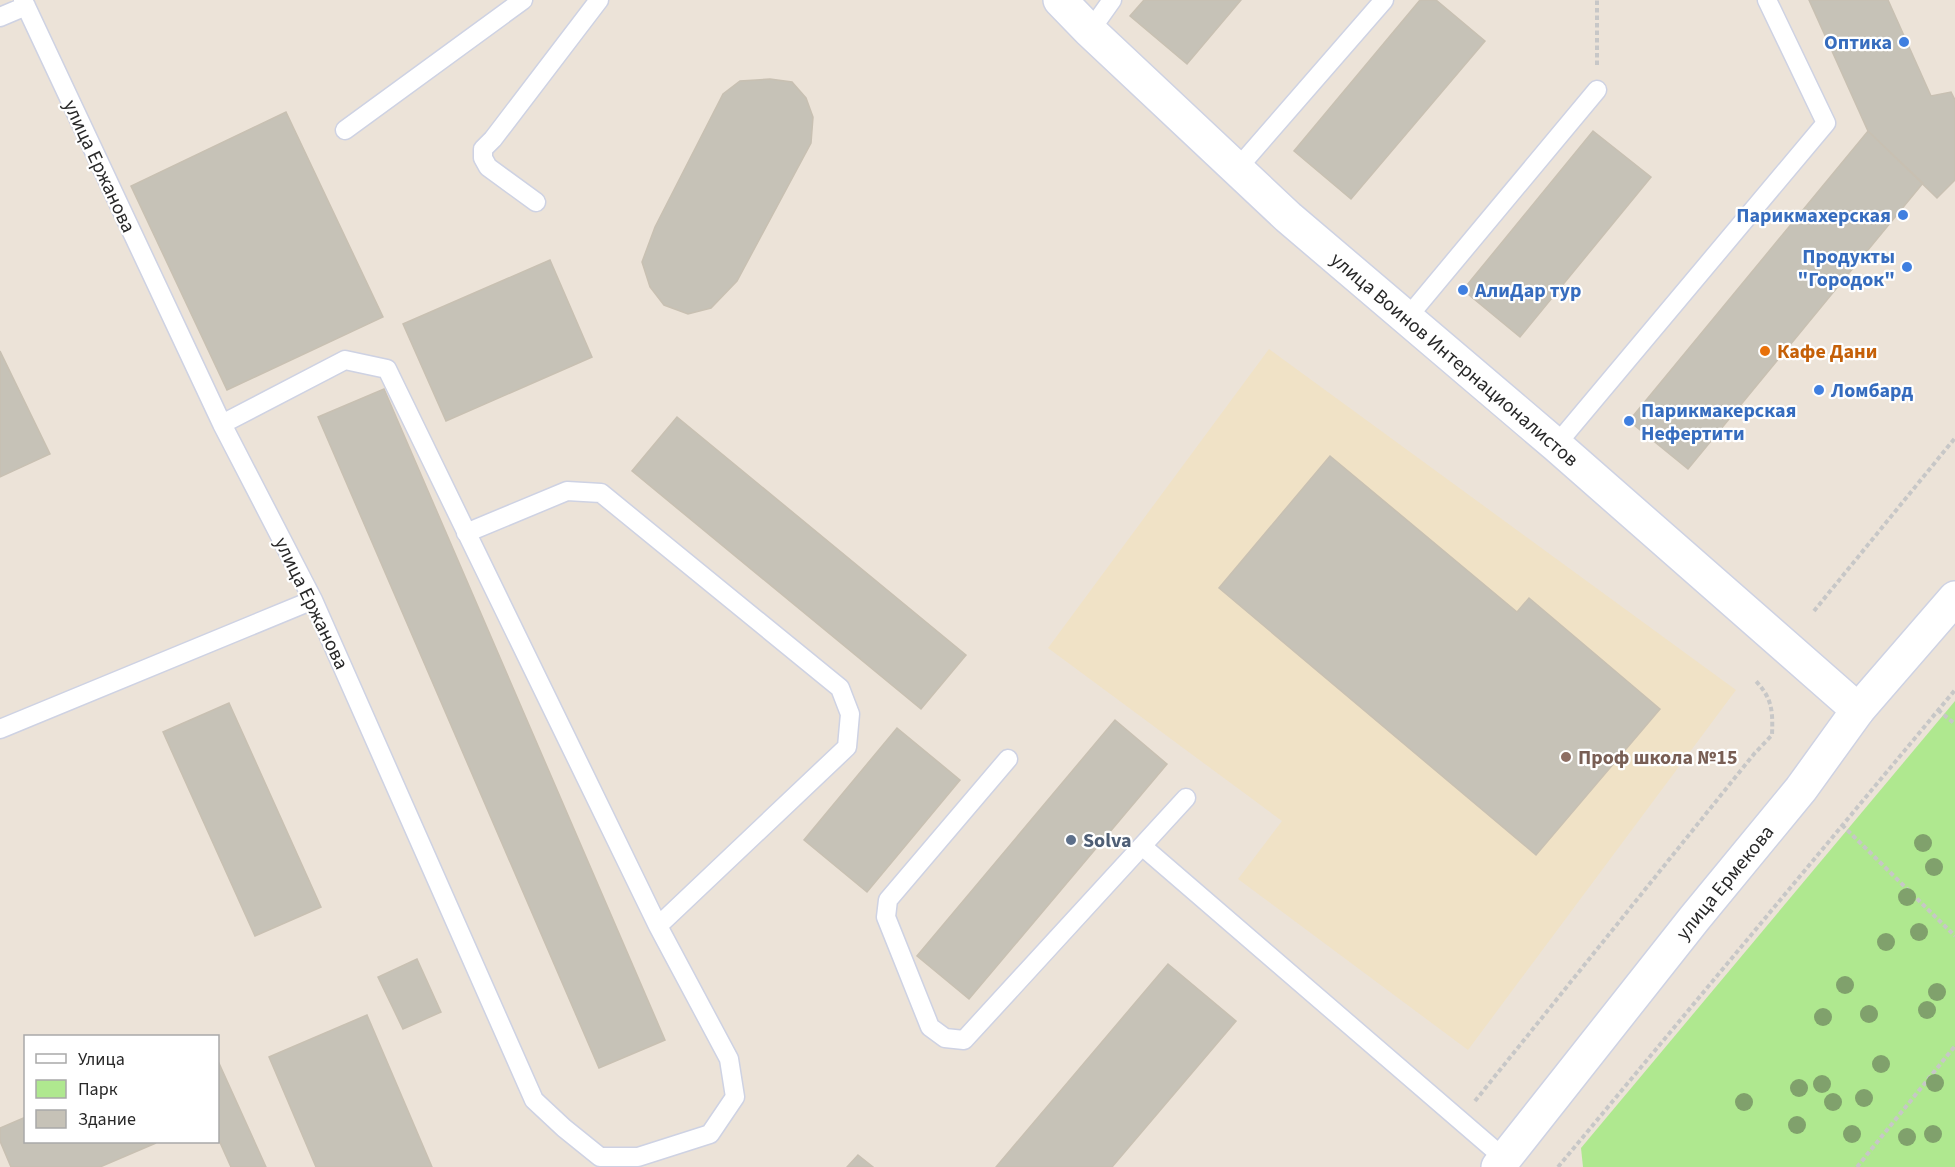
<svg xmlns="http://www.w3.org/2000/svg" width="1955" height="1167" font-family="'Source Sans 3',sans-serif">
<style>
.education{fill:#f0e2c6}
.green{fill:#afe88f}
.building{fill:#c6c2b7;stroke:#c8c0b2;stroke-width:1.5}
.lines{fill:none;stroke-linecap:round;stroke-linejoin:round}
.service-casing{stroke:#ced2e3;stroke-width:21}
.secondary-casing{stroke:#ced2e3;stroke-width:36}
.path{stroke:#c7c7c7;stroke-width:4;stroke-dasharray:4.5 3;stroke-linecap:butt}
.service{stroke:#fff;stroke-width:18}
.secondary{stroke:#fff;stroke-width:33}
.tree{fill:#80a16c}
.shop-dot{fill:#3f7fe0;stroke:#fff;stroke-width:2}
.food-dot{fill:#e8710a;stroke:#fff;stroke-width:2}
.education-dot{fill:#8d6e63;stroke:#fff;stroke-width:2}
.service-dot{fill:#5c6f8a;stroke:#fff;stroke-width:2}
.labels{text-anchor:middle;stroke-width:4.5;stroke-linejoin:round;paint-order:stroke}
.shop-label{font-size:20px;font-weight:bold;fill:#366cbe;stroke:#fff;text-anchor:end}
.street-label{font-size:20px;fill:#282828;stroke:#fff}
.food-label{font-size:20px;font-weight:bold;fill:#c56008;stroke:#fff;text-anchor:start}
.education-label{font-size:20px;font-weight:bold;fill:#785e54;stroke:#fff;text-anchor:start}
.service-label{font-size:20px;font-weight:bold;fill:#4e5e75;stroke:#fff;text-anchor:start}
</style>
<rect width="100%" height="100%" fill="#ece3d8"/>
<path class="education" d="M1269,349L1736,690L1468,1050L1238,879L1282,821L1048,648Z"/>
<path class="green" d="M1955,701V1167H1583L1581,1148Z"/>
<path class="building" d="M1144,0H1241L1187,64L1130,16Z
M1420,0H1436L1485,41L1351,199L1294,151Z
M1809,0H1888L1931,96L1951,92L1955,100V180L1937,198L1868,131Z
M770,79L792,82L806,98L813,117L811,143L737,281L711,308L688,314L664,305L650,287L642,262L655,227L723,94L740,81Z
M286,112L383,317L227,390L131,186Z
M1593,131L1651,177L1520,337L1463,290Z
M1868,131L1923,183L1688,469L1629,421Z
M550,260L592,357L446,421L403,324Z
M0,351L50,454L0,477Z
M384,389L665,1040L599,1068L318,417Z
M677,417L966,655L921,709L632,471Z
M1330,456L1517,612L1529,598L1660,709L1536,855L1219,588Z
M229,703L321,907L255,936L163,732Z
M1115,720L1167,764L969,999L917,956Z
M897,728L960,780L867,892L804,840Z
M417,959L441,1012L403,1029L378,977Z
M1168,964L1236,1021L1112,1167H996Z
M367,1015L432,1167H316L269,1057Z
M218,1061L266,1167H231L218,1138Z
M26,1117V1142L156,1143L100,1167H11L0,1141V1128Z
M858,1155L873,1167H847Z"/>
<g class="lines">
<g class="service-casing">
<path id="service" d="M23,0L222,424L313,600L534,1100L564,1128L600,1157H638L710,1134L735,1097L729,1059L658,926L387,369L345,360L222,424
M0,17L26,6
M1090,31L1112,0
M345,130L523,0
M1237,169L1384,0
M536,202L488,167L483,158V149L493,139L599,0
M1407,318L1597,90
M1556,445L1826,123L1767,0
M466,533L567,491L601,493L840,688L850,714L847,747L658,926
M0,729L313,600
M1008,759L888,900L886,917L930,1027L945,1038L964,1040L1186,798
M1142,846L1505,1159"/>
</g>
<g class="secondary-casing">
<g id="secondary">
<path id="s1" d="M1060,0L1090,31L1288,217L1556,445L1858,710"/>
<path id="s2" d="M1498,1167L1694,919L1801,789L1858,710L1955,598"/>
</g>
</g>
<path class="path" d="M1597,65V0
M1814,611L1955,438
M1938,710L1955,724
M1842,825L1955,936
M1475,1101L1754,754L1772,735C1773,710 1772,698 1755,680
M1558,1167L1955,690
M1857,1167L1955,1046"/>
<use href="#service" class="service"/>
<use href="#secondary" class="secondary"/>
</g>
<g class="tree">
<circle cx="1923" cy="843" r="9"/>
<circle cx="1934" cy="867" r="9"/>
<circle cx="1907" cy="897" r="9"/>
<circle cx="1919" cy="932" r="9"/>
<circle cx="1886" cy="942" r="9"/>
<circle cx="1845" cy="985" r="9"/>
<circle cx="1937" cy="992" r="9"/>
<circle cx="1927" cy="1010" r="9"/>
<circle cx="1869" cy="1014" r="9"/>
<circle cx="1823" cy="1017" r="9"/>
<circle cx="1881" cy="1064" r="9"/>
<circle cx="1935" cy="1083" r="9"/>
<circle cx="1822" cy="1084" r="9"/>
<circle cx="1799" cy="1088" r="9"/>
<circle cx="1864" cy="1098" r="9"/>
<circle cx="1744" cy="1102" r="9"/>
<circle cx="1833" cy="1102" r="9"/>
<circle cx="1797" cy="1125" r="9"/>
<circle cx="1852" cy="1134" r="9"/>
<circle cx="1933" cy="1134" r="9"/>
<circle cx="1907" cy="1137" r="9"/>
</g>
<g class="shop-dot">
<circle cx="1904" cy="42" r="6"/>
<circle cx="1903" cy="215" r="6"/>
<circle cx="1907" cy="267" r="6"/>
<circle cx="1463" cy="290" r="6"/>
<circle cx="1819" cy="390" r="6"/>
<circle cx="1629" cy="421" r="6"/>
</g>
<circle class="food-dot" cx="1765" cy="351" r="6"/>
<circle class="education-dot" cx="1566" cy="757" r="6"/>
<circle class="service-dot" cx="1071" cy="840" r="6"/>
<g class="labels">
<g class="shop-label">
<text x="1892" y="49">Оптика</text>
<text x="1891" y="222">Парикмахерская</text>
<text x="1895" y="263">Продукты<tspan x="1895" dy="23">"Городок"</tspan></text>
<text x="1475" y="297" text-anchor="start">АлиДар тур</text>
<text x="1831" y="397" text-anchor="start">Ломбард</text>
<text x="1641" y="417" text-anchor="start">Парикмакерская<tspan x="1641" dy="23">Нефертити</tspan></text>
</g>
<g class="street-label">
<text transform="translate(100 166) rotate(65)" y="7">улица Ержанова</text>
<text dy="7" stroke="none"><textPath href="#s1" startOffset="534">улица Воинов Интернационалистов</textPath></text>
<text transform="translate(312 603) rotate(64)" y="7">улица Ержанова</text>
<text dy="7" stroke="none"><textPath href="#s2" startOffset="364">улица Ермекова</textPath></text>
</g>
<g class="food-label">
<text x="1777" y="358">Кафе Дани</text>
</g>
<g class="education-label">
<text x="1578" y="764">Проф школа №15</text>
</g>
<g class="service-label">
<text x="1083" y="847">Solva</text>
</g>
</g>
<rect x="24" y="1035" width="195" height="108" fill="#ffffff" stroke="#a9a9a9" stroke-width="1.5"/>
<rect x="36" y="1054" width="30" height="9" fill="#ffffff" stroke="#a9a9a9" stroke-width="1.5"/>
<text x="78" y="1065" font-size="18" fill="#282828">Улица</text>
<rect x="36" y="1080" width="30" height="18" fill="#afe88f" stroke="#a9a9a9" stroke-width="1.5"/>
<text x="78" y="1095" font-size="18" fill="#282828">Парк</text>
<rect x="36" y="1110" width="30" height="18" fill="#c6c2b7" stroke="#a9a9a9" stroke-width="1.5"/>
<text x="78" y="1125" font-size="18" fill="#282828">Здание</text>
</svg>
